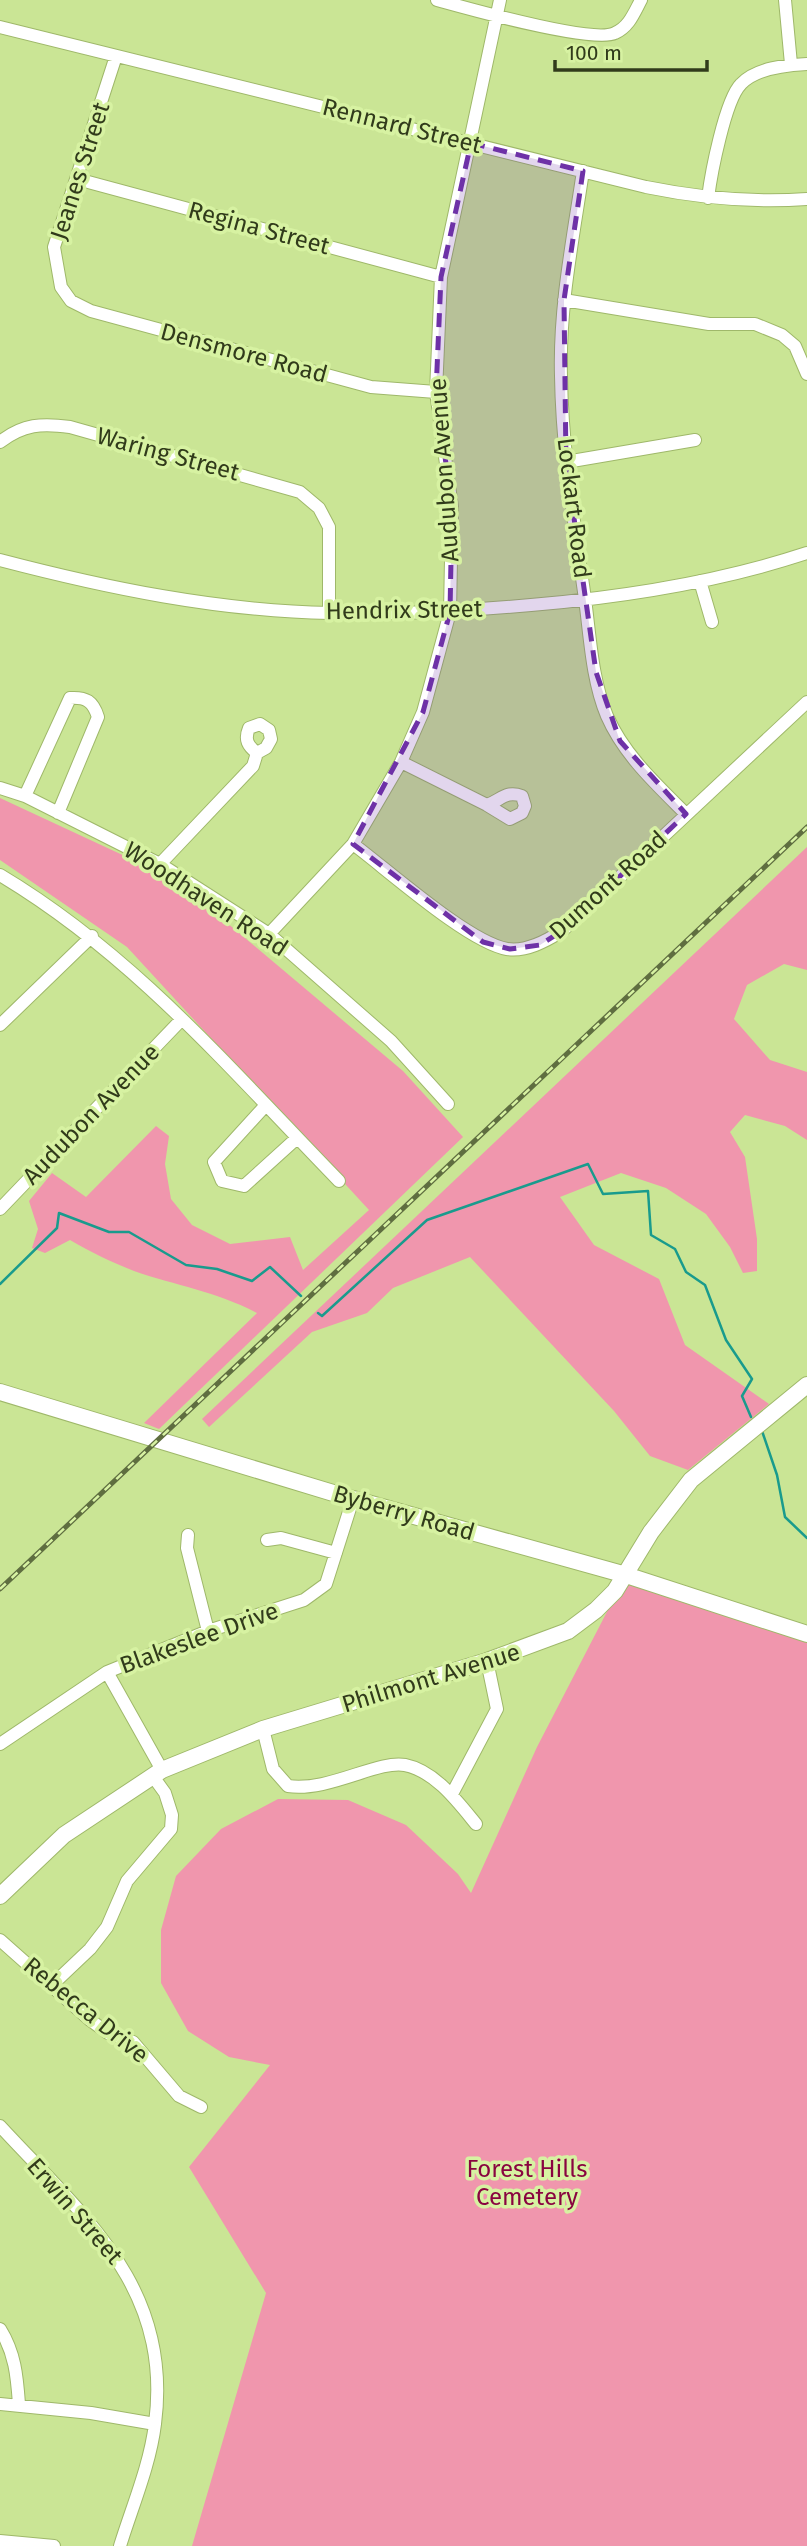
<svg xmlns="http://www.w3.org/2000/svg" width="807" height="2546" font-family="'Fira Sans',sans-serif">
<style>
.green{fill:#f096ad}
.lines{fill:none;stroke-linecap:round;stroke-linejoin:round}
.stream{stroke:#199b8d;stroke-width:2.5}
.minor-casing{stroke:#9fb86a;stroke-width:14}
.major-casing{stroke:#9fb86a;stroke-width:18}
.minor{stroke:#fff;stroke-width:12}
.major{stroke:#fff;stroke-width:16}
.rail-casing{stroke:#5f6e40;stroke-width:5}
.rail{stroke:#d7f2a2;stroke-width:2.5;stroke-dasharray:8;stroke-linecap:butt}
.marked{fill:#6e31a7;fill-opacity:0.2;stroke:#6e31a7;stroke-width:5;stroke-dasharray:14 9;stroke-linejoin:round}
.labels{text-anchor:middle;stroke-width:7;stroke-linejoin:round;paint-order:stroke}
.street-label{font-size:24px;fill:#313b1b;stroke:#d7f2a2}
.park-label{font-size:24px;fill:#890440;stroke:#d7f2a2}
</style>
<rect width="100%" height="100%" fill="#cae595"/>
<path class="green" d="M0,798L129,858L220,917L403,1071L463,1137L159,1429L144,1423L257,1313C215,1291 177,1286 134,1271C111,1262 91,1252 70,1240L45,1253L32,1248L38,1229L29,1201L52,1173L86,1197L156,1126L169,1136L165,1164L171,1199L192,1225L230,1244L290,1237L303,1270L369,1210L127,947L0,860Z
M807,847V970L784,964L747,985L734,1019L770,1060L807,1072V1140L785,1126L745,1115L730,1132L745,1157L757,1239V1271L743,1273L730,1247L706,1214L666,1188L621,1173L560,1197L594,1245L659,1279L685,1345L769,1404L688,1470L650,1456L614,1411L470,1257L393,1288L367,1313L312,1332L209,1427L202,1419Z
M626,1575L807,1633V2546H192L266,2293L189,2167L270,2065L229,2057L188,2031L161,1983V1930L176,1876L221,1829L278,1799L348,1800L406,1825L458,1874L471,1893L537,1747Z"/>
<g class="lines">
<path class="stream" d="M0,1284L57,1228L59,1213L109,1232H129L186,1265L217,1269L252,1281L270,1267L301,1296
M318,1313L322,1316L427,1220L588,1164L603,1194L648,1191L651,1235L675,1249L686,1272L705,1285L726,1340L752,1379L742,1396L751,1417
M762,1431L777,1475L785,1517L807,1538"/>
<g class="minor-casing">
<path id="minor" d="M437,0C466,8 593,44 615,33C629,27 634,13 641,0
M785,0L791,64
M0,27L646,187C700,198 752,203 807,199
M116,56L54,247L61,287L71,301L91,311L371,387L436,392
M583,171C573,239 559,307 561,376C562,449 574,520 584,592C590,632 591,678 607,716C624,755 657,785 686,814
M77,179L441,277
M708,198C711,174 725,100 741,84C756,68 786,65 807,64
M564,300L709,324H755L782,335L795,346L807,374
M0,442C23,424 42,423 70,427L300,492L319,508L329,527V613
M566,462L695,440
M0,560C107,588 218,611 330,613C397,615 464,611 531,605C624,597 719,582 807,553
M700,581L712,622
M401,762L487,805C501,800 506,790 522,796L525,806L522,813L510,819L487,805
M0,788L25,796L160,864L269,934L391,1041L448,1104
M25,796L70,698C86,697 93,701 98,717L58,813
M353,844C388,870 468,942 507,949C526,952 546,941 562,931L807,702
M160,864L253,766L257,753C248,746 244,740 249,728L260,724L269,730L271,739L266,748L257,753
M0,875C134,955 231,1070 339,1181
M269,934L353,844L401,762L423,712L450,612L452,507L436,392L441,277L500,0
M0,1025L92,936
M266,1105L214,1162L222,1181L244,1186L297,1138
M0,1209L182,1019
M188,1535L187,1548L208,1631
M267,1540L281,1538L336,1553
M107,1672L162,1770
M263,1729L273,1769L288,1786C329,1792 377,1760 405,1765C435,1771 458,1802 476,1824
M0,1744L107,1672L208,1631L304,1600L326,1584L353,1499
M452,1794L497,1709L487,1661
M0,1940L90,2020L108,2033L133,2042L179,2096L201,2107
M52,1985L90,1949L107,1927L127,1881L171,1829L172,1815L165,1793L152,1775
M0,2126C83,2216 173,2287 155,2424C150,2465 132,2507 120,2546
M0,2329C15,2353 17,2376 19,2404
M0,2404L91,2413L155,2424
M0,2541L54,2546"/>
</g>
<g class="major-casing">
<path id="major" d="M0,1392L353,1499L626,1575L807,1634
M0,1896L64,1835L162,1770L263,1729L487,1661L568,1631L596,1610L615,1591L651,1532L691,1480L807,1385"/>
</g>
<use href="#minor" class="minor"/>
<use href="#major" class="major"/>
<g class="rail-casing">
<path id="rail" d="M0,1589L807,827"/>
</g>
<use href="#rail" class="rail"/>
</g>
<path class="marked" d="M471,143L583,171L564,300L566,462L596,672L620,741L686,814L562,931L540,945L510,949L483,942L353,844L423,712L450,612L452,507L436,392L441,277Z"/>
<g class="labels">
<g class="street-label">
<text transform="translate(402 126) rotate(14)" y="8">Rennard Street</text>
<text transform="translate(80 171) rotate(-72)" y="8">Jeanes Street</text>
<text transform="translate(259 228) rotate(15)" y="8">Regina Street</text>
<text transform="translate(244 353) rotate(15)" y="8">Densmore Road</text>
<text transform="translate(168 454) rotate(15)" y="8">Waring Street</text>
<text transform="translate(444 470) rotate(-94)" y="8">Audubon Avenue</text>
<text transform="translate(574 508) rotate(83)" y="8">Lockart Road</text>
<text transform="translate(404 610) rotate(-1)" y="8">Hendrix Street</text>
<text transform="translate(608 885) rotate(-42)" y="8">Dumont Road</text>
<text transform="translate(206 899) rotate(33)" y="8">Woodhaven Road</text>
<text transform="translate(91 1114) rotate(-46)" y="8">Audubon Avenue</text>
<text transform="translate(404 1513) rotate(16)" y="8">Byberry Road</text>
<text transform="translate(199 1638) rotate(-20)" y="8">Blakeslee Drive</text>
<text transform="translate(431 1678) rotate(-17)" y="8">Philmont Avenue</text>
<text transform="translate(86 2010) rotate(39)" y="8">Rebecca Drive</text>
<text transform="translate(75 2211) rotate(49)" y="8">Erwin Street</text>
</g>
<g class="park-label">
<text x="527" y="2177">Forest Hills<tspan x="527" dy="28">Cemetery</tspan></text>
</g>
</g>
<path d="M555 60v10h152v-10" fill="none" stroke="#313b1b" stroke-width="3.5"/>
<text x="566" y="60" font-size="21" fill="#313b1b" stroke="#d7f2a2" stroke-width="5" paint-order="stroke">100 m</text>
</svg>
